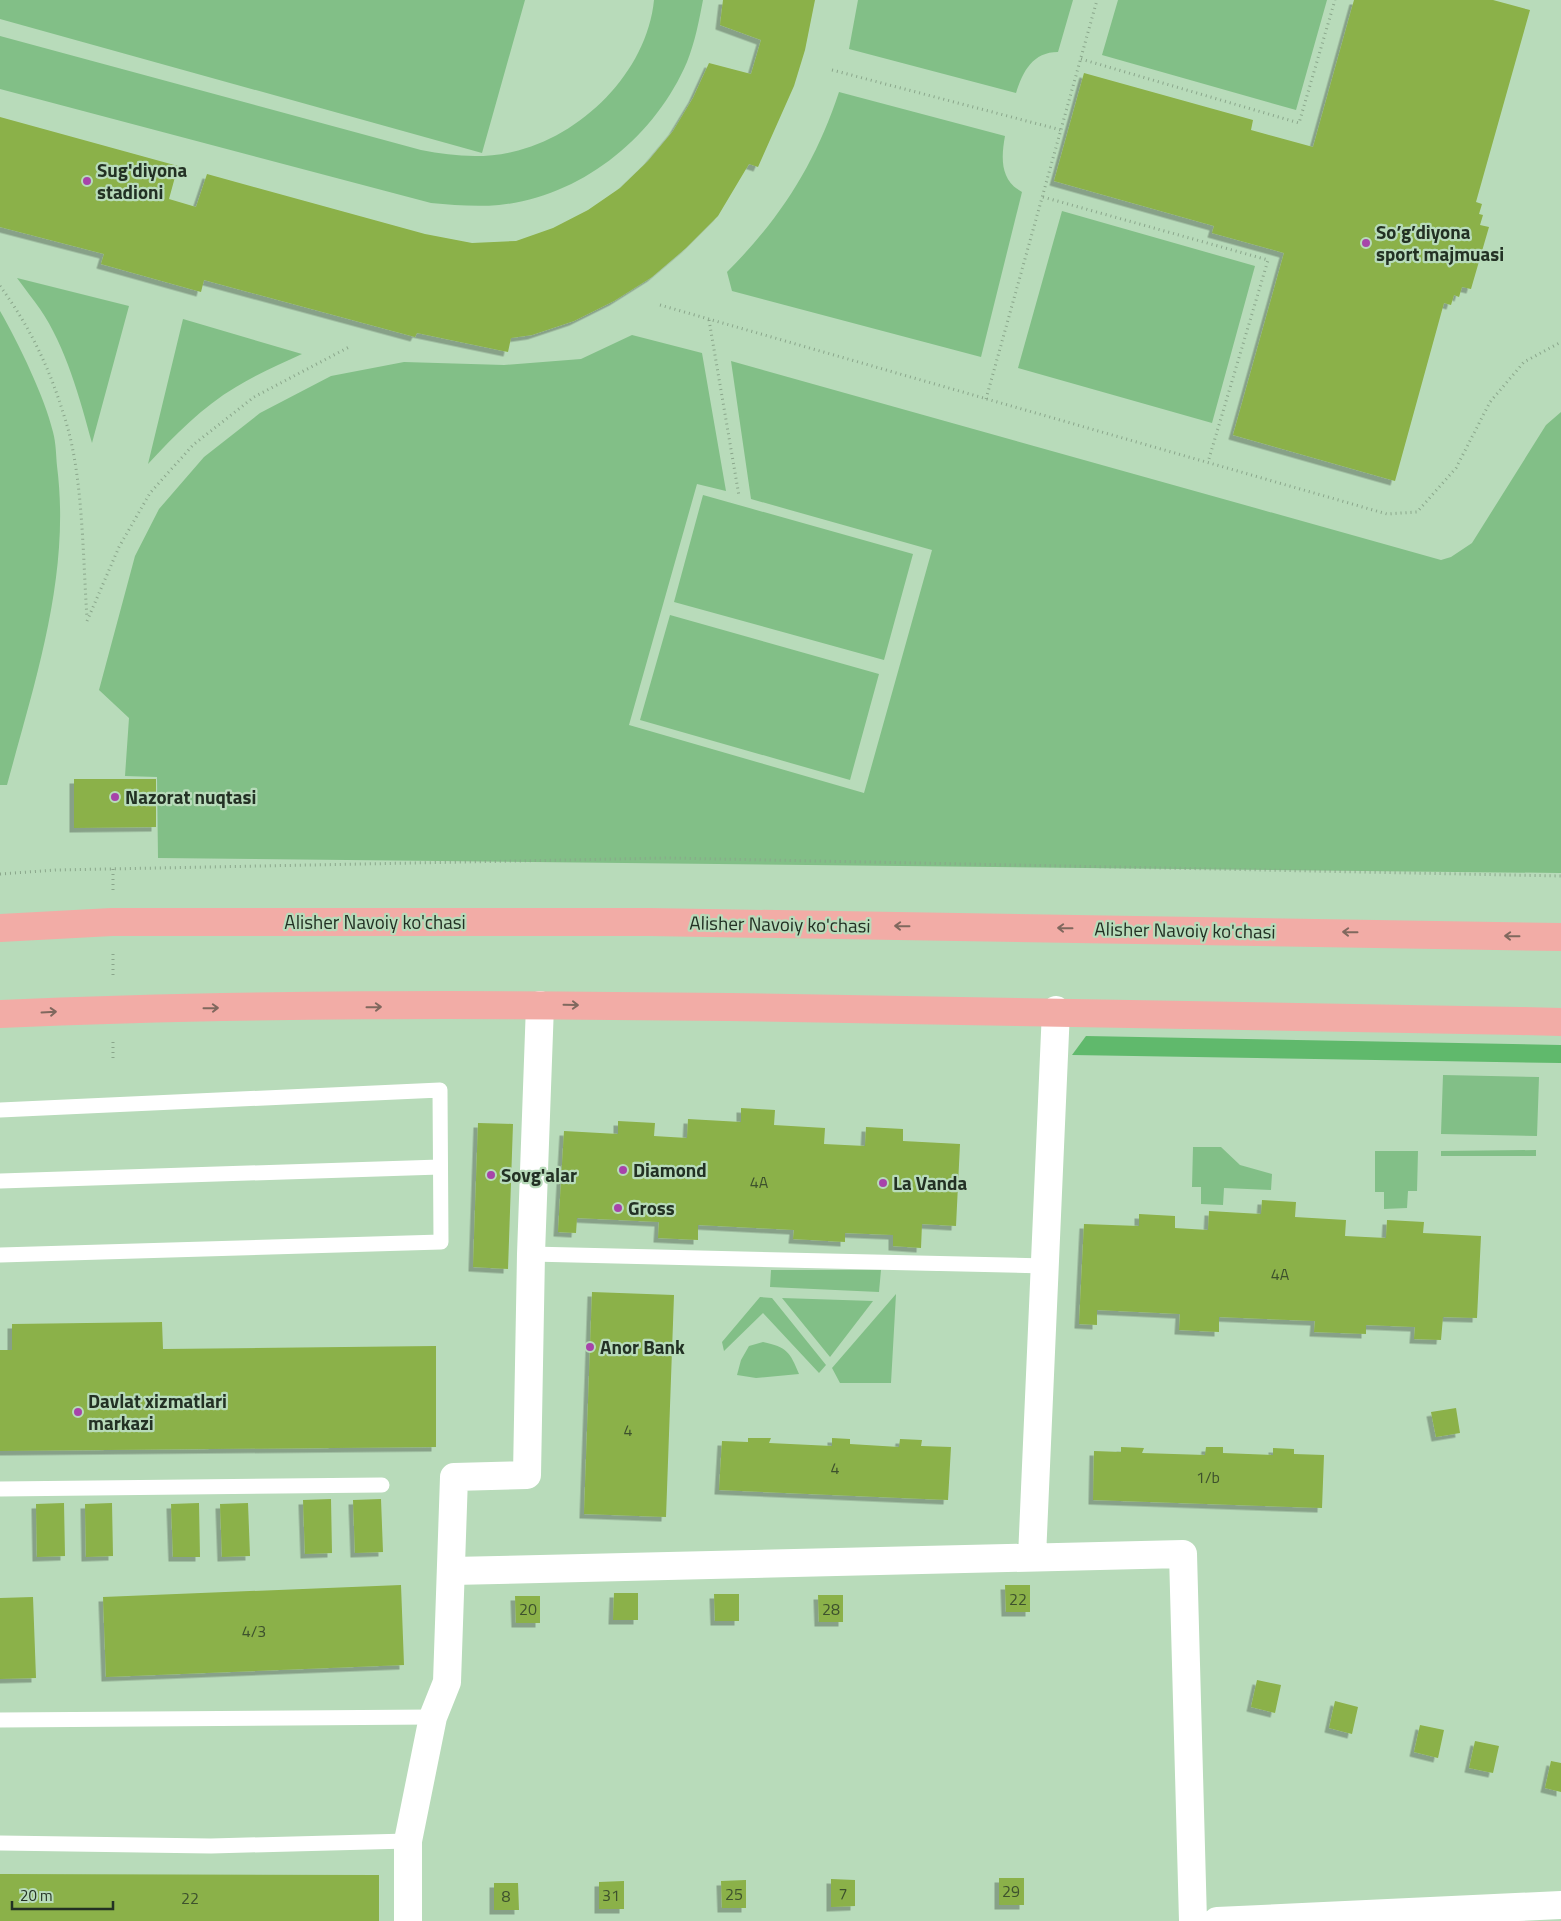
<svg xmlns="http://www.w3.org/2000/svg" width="1561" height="1921" font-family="'Titillium Web',sans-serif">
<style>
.green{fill:#82bf87}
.forest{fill:#60b96c}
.building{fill:#8bb148;filter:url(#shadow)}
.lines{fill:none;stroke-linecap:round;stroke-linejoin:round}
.path{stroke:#8aa68b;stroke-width:3;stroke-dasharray:1 4;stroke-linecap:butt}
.service{stroke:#fff;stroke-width:15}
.minor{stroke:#fff;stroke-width:28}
.primary{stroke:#f2aca6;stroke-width:28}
.oneway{stroke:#80685e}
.poi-dot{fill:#a744aa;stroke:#b8dbba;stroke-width:2}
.labels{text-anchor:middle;stroke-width:4.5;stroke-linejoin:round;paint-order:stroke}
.number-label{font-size:16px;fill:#3d512d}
.poi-label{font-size:19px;font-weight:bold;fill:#233124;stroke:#b8dbba;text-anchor:start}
.street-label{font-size:19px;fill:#233124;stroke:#b8dbba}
</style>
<defs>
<filter id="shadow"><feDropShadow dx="-4.5" dy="4.5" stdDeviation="0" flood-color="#0004"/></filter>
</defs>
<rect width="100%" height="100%" fill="#b8dbba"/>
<path class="green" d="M0,0H525L482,153L0,19Z
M654,0H703C699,21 695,42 687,62C655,137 581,197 499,205C476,207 453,205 431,203L0,89V36L421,150C452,156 481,159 512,152C581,137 647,72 654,0Z
M858,0H1073L1058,52C1033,52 1023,71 1016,93L849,49Z
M1118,0H1327L1296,110L1102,55Z
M839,92L1005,136C1001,158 1000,180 1022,192L981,357L732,291L727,272C781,218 815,164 839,92Z
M1062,211L1255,266L1212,423L1018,368Z
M17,278L129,306L92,443C80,399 66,347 40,309C33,299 25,289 17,278Z
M0,311C18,342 45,398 53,432C56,443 56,455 57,466C71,575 35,681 7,785H0Z
M183,319L302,354C280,364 257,374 236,387C202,407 175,435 148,464Z
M632,335L702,353L726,491L697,484L629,725L864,793L932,550L751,499L731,361L1441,560L1451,557L1472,543L1546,425L1561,412V873L158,858L157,777L125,776L129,718L99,690L135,556L159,509L204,457L260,413L331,376L404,362L504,365L581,359Z
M703,495L913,554L884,660L674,602Z
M670,615L879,674L850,780L640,720Z
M1443,1075L1539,1077L1537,1136L1441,1134Z
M1193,1147H1221L1240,1165L1272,1174L1271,1190L1224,1188L1223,1205L1201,1204V1187H1192Z
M1536,1150V1156H1441V1151Z
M1375,1151H1418L1417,1191H1408L1407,1208L1384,1209V1192H1375Z
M771,1270H881L879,1292L770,1287Z
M896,1294L891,1383H840L832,1368Z
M760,1297L772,1298L826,1365L819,1373L763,1313L724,1351L722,1342Z
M782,1298L873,1301L830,1357Z
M763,1342C787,1347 790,1352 799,1374L756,1378L737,1375L741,1360L749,1346Z"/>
<path class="forest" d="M1086,1036L1561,1045V1063L1072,1055Z"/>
<path class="building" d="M723,0H815L805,50L794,86L758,167L749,164L718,216L686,248L652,277L614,301L574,321L532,335L511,338L508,352L417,333L415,337L204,280L201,292L101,264L104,254L0,227V117L178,166L169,199L196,207L207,174L425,234L472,243L516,241L553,228L588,210L620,188L648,161L673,131L693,98L709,63L751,74L761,40L720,25Z
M1354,0H1493L1530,10L1476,202L1482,204L1479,214L1483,215L1480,225L1489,227L1471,289L1462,287L1459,297L1454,295L1451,305L1444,303L1395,481L1233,435L1284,253L1212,233L1214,226L1054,181L1084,73L1253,120L1251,130L1313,147Z
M74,779H156V827L74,828Z
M741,1108L775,1110L774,1125L825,1128L824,1144L865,1146L866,1127L903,1129V1141L960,1144L956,1226L922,1224L921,1248L893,1246V1235L845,1233V1242L793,1239L794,1230L698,1225V1240L658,1238L659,1222L577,1218L576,1233L558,1232L564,1131L618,1134V1121L655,1123L654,1136L687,1138L688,1119L741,1122Z
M478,1123L513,1124L508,1269L473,1267Z
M1262,1200L1296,1202L1295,1217L1346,1220L1345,1236L1386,1238L1387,1220L1424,1222L1423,1233L1481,1236L1477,1318L1443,1317L1441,1340L1414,1339L1415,1327L1366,1325V1334L1314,1332L1315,1321L1219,1317V1332L1179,1330L1180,1314L1097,1310V1325L1079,1324L1084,1224L1139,1226V1214L1175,1216V1228L1208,1230L1209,1211L1261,1214Z
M592,1292L674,1295L666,1517L584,1514Z
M162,1322L163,1349L436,1346V1447L0,1451V1350H12V1324Z
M1456,1408L1460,1433L1436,1437L1431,1412Z
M748,1438H771L769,1443L832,1446V1438L850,1439V1444L899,1447L900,1439L922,1440L921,1446L951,1447L948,1500L719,1490L722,1441L748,1442Z
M1121,1447L1144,1448L1142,1453L1205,1455L1206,1447H1223V1453L1273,1455V1448L1294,1449V1454L1324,1455L1322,1508L1093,1500L1094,1451L1121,1452Z
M331,1499L332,1553L305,1554L303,1500Z
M381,1499L383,1552L355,1553L353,1500Z
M64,1503L65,1556L37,1557L36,1504Z
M112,1503L113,1556L86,1557L85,1504Z
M199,1503L200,1557H173L171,1504Z
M248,1503L250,1556L222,1557L220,1504Z
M401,1585L404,1665L106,1677L103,1597Z
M1005,1585H1030V1612H1006Z
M614,1593H638V1620H613Z
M714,1594H739V1621H715Z
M818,1595H843V1622H819Z
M515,1596H540V1623H516Z
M33,1597L36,1678L0,1679V1598Z
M1257,1680L1281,1685L1275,1713L1251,1707Z
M1335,1701L1358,1707L1352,1734L1329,1728Z
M1420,1725L1444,1730L1438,1758L1414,1752Z
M1475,1741L1499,1746L1493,1773L1469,1768Z
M1551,1761L1561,1763V1792L1545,1788Z
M0,1874L379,1875V1921H0Z
M999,1878H1024V1905H999Z
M831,1879L855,1880V1906L831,1907Z
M746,1880V1908H722L721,1881Z
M624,1881V1909H599V1882Z
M494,1883H518L519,1910H494Z"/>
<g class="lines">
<path class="path" d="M1081,59L1299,123L1335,0
M832,70L1061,130
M1043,197L1268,260L1208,462
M0,286C33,331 53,376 68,429C83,484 83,560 87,618
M660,305L1387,514L1417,512L1456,468L1490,402L1524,362L1561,342
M709,320L739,496
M986,399L1097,0
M87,621L119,547L150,493L193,445L254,397L351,346
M0,874L56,870L668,858L1561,876
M113,890V869
M113,954V978
M113,1042V1061"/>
<path class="service" d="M0,1110L440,1090L441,1242L0,1255
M0,1181L440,1167
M531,1254L1045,1266
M0,1489L382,1485
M0,1720L433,1717
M0,1843L211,1846L408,1841"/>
<path class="minor" d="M1032,1557L1056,1010
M452,1571L1183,1554L1193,1921
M408,1921V1841L433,1717L447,1682L454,1477L527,1475L531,1254L540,1005
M1217,1921L1561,1905"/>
<path class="primary" d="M0,928L112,922H649L1561,937
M0,1014C243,1003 486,1004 729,1007C1007,1010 1284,1015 1561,1022"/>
</g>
<defs><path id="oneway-shaft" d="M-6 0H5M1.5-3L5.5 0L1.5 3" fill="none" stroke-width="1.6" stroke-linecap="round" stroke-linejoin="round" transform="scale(1.25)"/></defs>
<g class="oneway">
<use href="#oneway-shaft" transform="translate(902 926) rotate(-179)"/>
<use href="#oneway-shaft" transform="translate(1065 928) rotate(-179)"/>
<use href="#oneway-shaft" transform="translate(1350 932) rotate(-179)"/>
<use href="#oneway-shaft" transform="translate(1512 936) rotate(-179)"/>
<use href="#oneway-shaft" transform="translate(571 1005) rotate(1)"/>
<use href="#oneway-shaft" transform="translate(374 1007) rotate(-1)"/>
<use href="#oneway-shaft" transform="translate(211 1008) rotate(-1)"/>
<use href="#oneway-shaft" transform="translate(49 1012) rotate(-3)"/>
</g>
<g class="poi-dot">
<circle cx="87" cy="181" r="5"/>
<circle cx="1366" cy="243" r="5"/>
<circle cx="115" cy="797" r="5"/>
<circle cx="623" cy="1170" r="5"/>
<circle cx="491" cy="1175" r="5"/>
<circle cx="883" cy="1183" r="5"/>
<circle cx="618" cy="1208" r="5"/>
<circle cx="590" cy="1347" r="5"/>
<circle cx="78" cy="1412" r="5"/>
</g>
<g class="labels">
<g class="number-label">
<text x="759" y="1188">4A</text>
<text x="1280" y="1280">4A</text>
<text x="628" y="1436">4</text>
<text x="835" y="1474">4</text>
<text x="1208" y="1483">1/b</text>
<text x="1018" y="1605">22</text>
<text x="528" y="1615">20</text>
<text x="831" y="1615">28</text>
<text x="254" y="1637">4/3</text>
<text x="1011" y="1897">29</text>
<text x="843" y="1899">7</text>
<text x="734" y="1900">25</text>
<text x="611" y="1901">31</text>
<text x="506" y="1902">8</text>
<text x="190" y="1904">22</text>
</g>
<g class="poi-label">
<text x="97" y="177">Sug'diyona<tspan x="97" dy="22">stadioni</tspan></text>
<text x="1376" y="239">So’g’diyona<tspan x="1376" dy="22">sport majmuasi</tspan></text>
<text x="125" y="804">Nazorat nuqtasi</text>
<text x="633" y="1177">Diamond</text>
<text x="501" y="1182">Sovg'alar</text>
<text x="893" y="1190">La Vanda</text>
<text x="628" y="1215">Gross</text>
<text x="600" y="1354">Anor Bank</text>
<text x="88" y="1408">Davlat xizmatlari<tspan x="88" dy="22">markazi</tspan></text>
</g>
<g class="street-label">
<text x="375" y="929">Alisher Navoiy ko'chasi</text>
<text transform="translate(780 924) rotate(1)" y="7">Alisher Navoiy ko'chasi</text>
<text transform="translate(1185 930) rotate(1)" y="7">Alisher Navoiy ko'chasi</text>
</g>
</g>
<path d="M12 1901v8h101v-8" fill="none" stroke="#233124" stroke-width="2.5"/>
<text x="20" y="1901" font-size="15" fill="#233124" stroke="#b8dbba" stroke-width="4" paint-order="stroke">20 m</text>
</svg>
